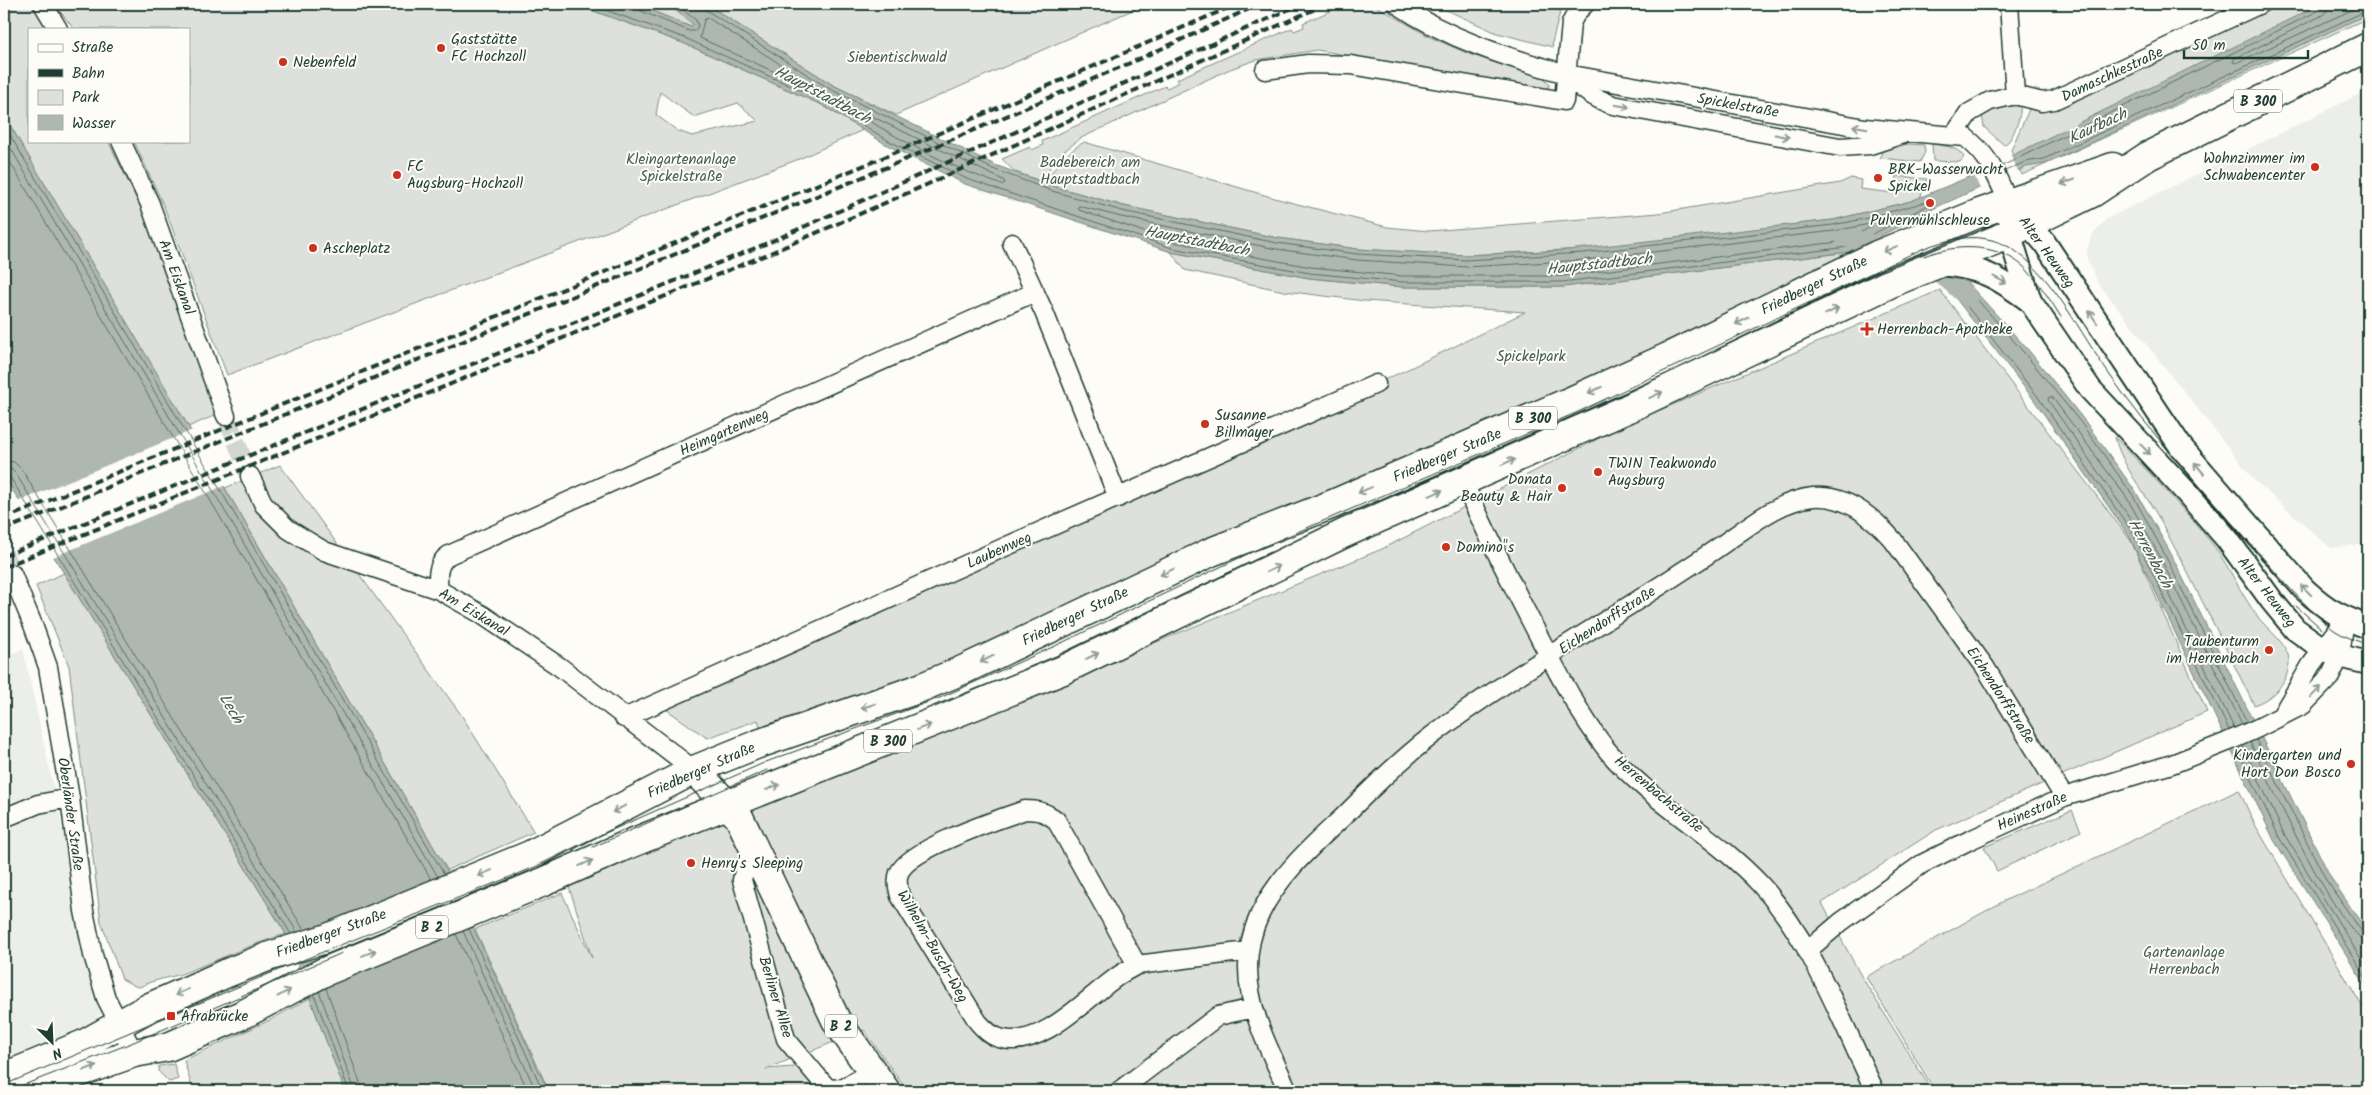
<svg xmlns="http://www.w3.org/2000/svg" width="2372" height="1095" font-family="Kalam,sans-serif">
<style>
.built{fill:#eceee9}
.green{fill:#dde0db;stroke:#7e8e88;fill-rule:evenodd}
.water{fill:#aeb8b1;stroke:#75877f}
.pier{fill:#fdfcf7}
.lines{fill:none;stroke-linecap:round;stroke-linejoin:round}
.shore{stroke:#586e66;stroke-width:1}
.canal{stroke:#aeb8b1;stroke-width:18}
.minor-tunnel{stroke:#d1d6d0;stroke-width:18;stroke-dasharray:18 9;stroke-linecap:butt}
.minor-casing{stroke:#1f3d34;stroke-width:21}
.tertiary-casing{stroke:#1f3d34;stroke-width:26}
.primary-casing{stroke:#1f3d34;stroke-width:31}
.minor{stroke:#fdfcf7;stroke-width:18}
.tertiary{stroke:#fdfcf7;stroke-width:22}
.primary{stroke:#fdfcf7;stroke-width:28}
.tram{stroke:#1f3d34;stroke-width:1}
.rail{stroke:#1f3d34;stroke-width:4;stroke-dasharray:8 4;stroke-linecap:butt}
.oneway{stroke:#8e9c96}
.poi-dot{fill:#c8321e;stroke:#fdfcf7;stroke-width:2}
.labels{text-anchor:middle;stroke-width:4;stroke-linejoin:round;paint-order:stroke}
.shield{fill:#fdfcf7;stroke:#62766e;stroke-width:1}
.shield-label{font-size:14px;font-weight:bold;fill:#1f3d34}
.poi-label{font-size:15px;fill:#1f3d34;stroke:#fdfcf7;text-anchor:start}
.park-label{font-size:15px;fill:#455e55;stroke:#fdfcf7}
.street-label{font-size:15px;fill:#1f3d34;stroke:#fdfcf7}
.water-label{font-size:16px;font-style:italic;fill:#435c53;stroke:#fdfcf7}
</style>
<rect width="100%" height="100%" fill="#fdfcf7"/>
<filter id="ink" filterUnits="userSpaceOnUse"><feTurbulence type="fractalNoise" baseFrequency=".02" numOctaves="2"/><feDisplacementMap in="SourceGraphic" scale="10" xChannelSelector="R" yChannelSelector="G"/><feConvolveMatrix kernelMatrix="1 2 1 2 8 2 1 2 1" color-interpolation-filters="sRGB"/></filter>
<g filter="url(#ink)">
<path class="built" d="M2368,90V544L2331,548L2255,481L2098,283L2087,259V249L2092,236L2106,219Z
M23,649L103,1012L84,1031L4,1065V657Z"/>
<path class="green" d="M4,4H36L51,29H29V141H108L139,203L223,412L188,427L4,115Z
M54,4H574L683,43L822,105L863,130L799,159L227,375L165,209L134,141H189V29H74ZM660,92L694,117L738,103L758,121L692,136L678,131L656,115Z
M636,4H667L694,24L691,27Z
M706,4H1146L896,115L833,85Z
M1346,4H1373L1430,37L1469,54L1544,78L1549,83V87L1545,89H1538L1317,50L1256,60L1230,69L1081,138L1058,156L1041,181L1015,172L1002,159L1030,147L1032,150L1043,145L1042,141L1165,86L1167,88L1179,82L1177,79L1292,28L1294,31L1304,27L1303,23Z
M1433,4H1569L1560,12L1552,43L1553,47L1497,33Z
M2283,4H2368V18L2022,175L2011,150L2030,107H2052Z
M2010,106H2020C2022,115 2012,142 2004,145L1984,127L1982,115L1997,108Z
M1084,142L1278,199L1387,227L1429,231L1659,213L1840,183L1851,178L1861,180L1860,189L1894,193L1896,176L1927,179L1920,198L1911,201L1833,220L1583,249L1466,255L1358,249L1278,238L1124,206L1053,186L1046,180C1057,164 1067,152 1084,142Z
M1908,144L1924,145L1925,152L1920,162L1880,158L1883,148Z
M1932,144C1944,146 1957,146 1964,157L1960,162L1933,161Z
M1171,252L1309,278L1403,287H1563L1842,253L1845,264L932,668L761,730L758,720L707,738L663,707L1118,498L1404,371L1525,312L1365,301L1284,291L1185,270Z
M1940,290L2131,541L2207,712L1936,830L1822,903L1860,974L1932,1091H907L864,1030L766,1069L807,1066L830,1091H549L475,929L562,893L592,958L569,887L570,884L1382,549L1623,426Z
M2115,437C2148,472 2184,508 2214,546C2231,569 2241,595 2258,617C2267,629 2288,644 2289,660C2290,681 2272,699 2254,705C2223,643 2193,581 2160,520C2146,494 2121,465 2115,437Z
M280,465L462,716L534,832L447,870L225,488Z
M64,573L286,934C251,944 218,960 184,973C167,979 153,979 140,987L135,986L122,979L101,922L69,666L36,586Z
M2239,790L2254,823L2368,1016V1091H1935L1866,977L2004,901Z
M2072,810L2081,831L1997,871L1984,847Z
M310,998L345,1091H193L184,1060L270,1020Z
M174,1064L178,1079L169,1082L158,1071L159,1066Z"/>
<path class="water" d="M574,4H636L691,27L693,24L667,4H706L833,85L995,165L1053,186L1124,206L1278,238L1358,249L1466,255L1559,251L1833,220L1911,201L1964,179L2321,4H2368V14L2045,164L2026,167L1939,206L1849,252L1563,287H1403L1309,278L1171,252L965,184L887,145L822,105L683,43Z
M4,115L225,488L447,870L548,1091H345L286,934L4,476Z
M1966,281L2030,352L2084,420L2136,492L2169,550L2331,878L2368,933V989L2274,840L2129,536L2034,400L1957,300L1941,285Z"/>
<path class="pier" d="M2010,153L2019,173L1981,191L1973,173Z
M193,430L226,485L51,558L17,502Z"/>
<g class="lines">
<path class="shore" d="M588,4L685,38L824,101L889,141L967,179L1172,248L1310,273L1403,282H1562L1848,247L1932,203L1929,201L1864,219L1833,225L1583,253L1466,260L1357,254L1277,243L1122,211L1052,191L993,169L830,89L706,10L704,4
M637,4L641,11L689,31H695L698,26L696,20L675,4
M2328,4L2327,11L2321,16L2234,59L2233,62L2236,63L2365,4
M708,18L802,78V82L799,83L700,38L704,20Z
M865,113L1003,180L1005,183L1002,185C953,168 907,144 863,117L862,114Z
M4,125L221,491L444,874
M4,137L215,494L438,877
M4,152L209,498L431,879
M2002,166L2318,11L2322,4
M2005,171L2025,162L2044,159L2368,10
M1079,206L1121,217L1276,249L1357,260L1466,267L1584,260L1834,231L1870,224L1872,226L1846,241L1562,276H1403L1311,267L1174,242L1079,210Z
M4,460L14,462L22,470L304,930
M4,468L11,469L16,474L297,932
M4,474L10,477L291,934
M2234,728L2139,531L2048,400L2049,397H2052L2127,498L2159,555L2242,724
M2229,730L2133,533L2038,397L1955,291V287L1964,286L1968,289L2026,355L2081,423L2132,494L2164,553L2247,722
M2256,740L2326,880L2362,932L2368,935
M2250,742C2265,772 2341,940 2368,941
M2243,746L2284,834L2368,970
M2237,748L2279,837L2368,981
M469,929L543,1091
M463,931L536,1091
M456,934L528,1091
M326,988L363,1091
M319,991L355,1091
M314,994L349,1091"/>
<path class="canal" d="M1844,238L1896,248L1934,269L1969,298"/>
<path class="minor-tunnel" d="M226,416L250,476
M4,553L12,574"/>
<g class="minor-casing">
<path id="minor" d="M43,4L58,29
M1397,4C1448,39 1508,58 1567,74L1865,128L1965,137C1991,157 1995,174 2009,203
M2009,4L2015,95
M1265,70L1308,64L1351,65L1564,101L1571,23L1577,12L1585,4
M1567,74C1581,89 1593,98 1613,105L1840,147L1870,145L1903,134
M1954,135L1969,113L1990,101L2015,95L2042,102L2054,100L2260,4
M121,141L150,204L226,416
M1012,243L1044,312L1118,498
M250,476L264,505L288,529L304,539L324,551L439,590L481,614L560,667L694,770
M1463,481C1485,530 1509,579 1534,627C1556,669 1578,713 1607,750C1649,801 1714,835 1760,884C1812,940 1842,1023 1875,1091
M12,574L33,625L48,667L70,798L84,911L93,955L106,998L134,1053
M439,590C437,576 437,563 449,555L1035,292
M2281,716L2311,665L2345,619
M624,718L1007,546L1376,384
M1025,810C1038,810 1046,812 1056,820L1137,965C1130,969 1121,973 1114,979C1086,999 1041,1048 1003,1039C992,1037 985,1030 978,1022L900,896C898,888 896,881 899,873C910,848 999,819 1025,810Z
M4,818L38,804L70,798
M756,851L746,863L742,880L786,1039L828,1089L844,1088L871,1071
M1807,951L1841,922L1922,864L1970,840L2064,797L2172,764L2227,742L2258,728L2303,705L2330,677L2340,656L2345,618
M1137,965L1248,951
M1119,1091L1218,1016L1253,1008
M1288,1091C1262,1033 1230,978 1260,914C1278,876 1313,845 1343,817C1371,789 1399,761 1430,737C1506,679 1590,632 1669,580C1687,568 1705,557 1723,544C1751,525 1778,501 1813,497C1846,494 1873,517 1893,540L1985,667L2064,797"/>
</g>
<g class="tertiary-casing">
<path id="tertiary" d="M2018,212L2044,242L2181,447L2304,589C2328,611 2339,616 2368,627
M2010,217L2013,245L2030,301L2090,389L2187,493L2227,539L2272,601L2295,629L2323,649L2340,656L2368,663
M1938,264C1980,267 1996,276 2030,301"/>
</g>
<g class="primary-casing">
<path id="primary" d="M694,770L739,817L836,1020L886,1091
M4,1077L84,1044L150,1007L227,973L270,956L325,939L530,855L694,770L758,744L915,690L965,669L1211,552L1333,504L1573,400L1668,357L1877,255L1977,214L2113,167
M28,1091L134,1053L168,1047L244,1014L324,972L541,883L627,845L1063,670L1345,533L1627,409L1891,283L1996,240L2092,193L2148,156L2368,47"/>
</g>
<use href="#minor" class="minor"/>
<use href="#tertiary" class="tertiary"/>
<use href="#primary" class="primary"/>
<path class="tram" d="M1924,256C1957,243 2001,243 2027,270C2040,284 2051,301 2061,317
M2296,606L2322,629
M935,707L1058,655L1271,552
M593,847L767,770
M4,1085L283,968L535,867L585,842L766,762L942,697L1055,646L1260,548L1578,412L1922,249C1950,238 1981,231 2009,247C2050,270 2082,336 2109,374C2150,433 2199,486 2247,540C2275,571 2301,604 2334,630C2344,637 2356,640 2368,645
M21,1086L129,1044L342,953"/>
<path class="rail" d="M4,519L882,158L1237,4
M4,530L897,163L1130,63L1260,4
M4,556L770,242L1301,4
M4,567L768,254L926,185L1326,4"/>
</g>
<defs><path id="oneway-shaft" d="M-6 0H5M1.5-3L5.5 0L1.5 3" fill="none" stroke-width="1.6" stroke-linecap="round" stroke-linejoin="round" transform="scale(1.25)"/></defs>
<g class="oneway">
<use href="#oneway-shaft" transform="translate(1622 106) rotate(10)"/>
<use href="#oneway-shaft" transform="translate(1860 127) rotate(-171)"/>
<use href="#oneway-shaft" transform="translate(1782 136) rotate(11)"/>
<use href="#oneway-shaft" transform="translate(2068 182) rotate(161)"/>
<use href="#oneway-shaft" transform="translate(1890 249) rotate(157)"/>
<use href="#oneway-shaft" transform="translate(2000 280) rotate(28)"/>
<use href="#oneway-shaft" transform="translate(1832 311) rotate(-26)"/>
<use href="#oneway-shaft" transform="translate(2093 317) rotate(-124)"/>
<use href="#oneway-shaft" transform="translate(1742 321) rotate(154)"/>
<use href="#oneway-shaft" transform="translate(1595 390) rotate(156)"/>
<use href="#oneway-shaft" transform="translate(1656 395) rotate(-25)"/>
<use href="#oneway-shaft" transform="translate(2145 449) rotate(46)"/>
<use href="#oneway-shaft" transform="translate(1508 462) rotate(-24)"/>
<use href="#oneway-shaft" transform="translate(2199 468) rotate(-130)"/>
<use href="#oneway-shaft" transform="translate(1365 490) rotate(157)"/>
<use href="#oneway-shaft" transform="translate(1436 493) rotate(-24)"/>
<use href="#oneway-shaft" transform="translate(1273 569) rotate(-26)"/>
<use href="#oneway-shaft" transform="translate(1167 572) rotate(155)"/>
<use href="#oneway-shaft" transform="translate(2306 590) rotate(-135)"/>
<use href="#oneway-shaft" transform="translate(1092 656) rotate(-26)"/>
<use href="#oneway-shaft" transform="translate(987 659) rotate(154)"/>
<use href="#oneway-shaft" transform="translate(2316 692) rotate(-46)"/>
<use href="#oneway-shaft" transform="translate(868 706) rotate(162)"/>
<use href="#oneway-shaft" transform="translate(924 727) rotate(-22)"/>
<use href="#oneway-shaft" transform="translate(773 787) rotate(-22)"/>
<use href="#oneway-shaft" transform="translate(619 809) rotate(152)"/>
<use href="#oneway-shaft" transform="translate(586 863) rotate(-24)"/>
<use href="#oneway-shaft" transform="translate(485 873) rotate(158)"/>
<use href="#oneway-shaft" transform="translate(369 953) rotate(-22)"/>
<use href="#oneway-shaft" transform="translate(182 992) rotate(156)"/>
<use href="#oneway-shaft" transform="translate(284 993) rotate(-28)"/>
<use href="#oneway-shaft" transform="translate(90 1068) rotate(-21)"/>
</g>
</g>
<g class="poi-dot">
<circle cx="441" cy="48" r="5"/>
<circle cx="283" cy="62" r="5"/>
<circle cx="2315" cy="167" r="5"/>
<circle cx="397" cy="175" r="5"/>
<circle cx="1878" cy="178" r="5"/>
<circle cx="1930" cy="203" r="5"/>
<circle cx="313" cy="248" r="5"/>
<path d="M1864.5 321.5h5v5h5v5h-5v5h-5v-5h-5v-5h5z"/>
<circle cx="1205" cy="424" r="5"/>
<circle cx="1598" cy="472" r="5"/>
<circle cx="1562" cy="488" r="5"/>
<circle cx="1446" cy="547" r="5"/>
<circle cx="2269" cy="650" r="5"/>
<circle cx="2351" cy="764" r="5"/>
<circle cx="691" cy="863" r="5"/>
<rect x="166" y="1011" width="10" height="10" rx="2.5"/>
</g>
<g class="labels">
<g class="shield">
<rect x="2234" y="89.5" width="48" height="23" rx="4"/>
<rect x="1509" y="406.5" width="48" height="23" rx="4"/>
<rect x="864" y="729.5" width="48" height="23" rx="4"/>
<rect x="416" y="915.5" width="32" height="23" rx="4"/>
<rect x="825" y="1014.5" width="32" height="23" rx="4"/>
</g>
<g class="shield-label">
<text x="2258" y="106">B 300</text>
<text x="1533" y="423">B 300</text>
<text x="888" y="746">B 300</text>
<text x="432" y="932">B 2</text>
<text x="841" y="1031">B 2</text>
</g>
<g class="poi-label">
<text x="451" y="44">Gaststätte<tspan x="451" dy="17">FC Hochzoll</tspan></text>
<text x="293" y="67">Nebenfeld</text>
<text x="2305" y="163" text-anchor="end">Wohnzimmer im<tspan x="2305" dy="17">Schwabencenter</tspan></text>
<text x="407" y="171">FC<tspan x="407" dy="17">Augsburg-Hochzoll</tspan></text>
<text x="1888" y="174">BRK-Wasserwacht<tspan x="1888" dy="17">Spickel</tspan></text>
<text x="1930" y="225" text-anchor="middle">Pulvermühlschleuse</text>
<text x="323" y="253">Ascheplatz</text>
<text x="1877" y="334">Herrenbach-Apotheke</text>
<text x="1215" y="420">Susanne<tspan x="1215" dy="17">Billmayer</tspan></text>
<text x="1608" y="468">TWIN Teakwondo<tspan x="1608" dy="17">Augsburg</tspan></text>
<text x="1552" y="484" text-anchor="end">Donata<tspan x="1552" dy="17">Beauty &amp; Hair</tspan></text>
<text x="1456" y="552">Domino"s</text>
<text x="2259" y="646" text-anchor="end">Taubenturm<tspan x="2259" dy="17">im Herrenbach</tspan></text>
<text x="2341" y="760" text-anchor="end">Kindergarten und<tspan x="2341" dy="17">Hort Don Bosco</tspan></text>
<text x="701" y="868">Henry's Sleeping</text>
<text x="181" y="1021">Afrabrücke</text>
</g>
<g class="park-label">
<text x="897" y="62">Siebentischwald</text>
<text x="681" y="164">Kleingartenanlage<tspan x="681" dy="17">Spickelstraße</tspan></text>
<text x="1090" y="167">Badebereich am<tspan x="1090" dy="17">Hauptstadtbach</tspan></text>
<text x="1531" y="361">Spickelpark</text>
<text x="2184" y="957">Gartenanlage<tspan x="2184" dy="17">Herrenbach</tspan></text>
</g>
<g class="street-label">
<text transform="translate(2112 74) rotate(-25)" y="5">Damaschkestraße</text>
<text transform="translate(1738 105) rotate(10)" y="5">Spickelstraße</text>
<text transform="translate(2047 252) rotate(54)" y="5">Alter Heuweg</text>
<text transform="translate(177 277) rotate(70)" y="5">Am Eiskanal</text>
<text transform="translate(1814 285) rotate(-26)" y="5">Friedberger Straße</text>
<text transform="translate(724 432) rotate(-24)" y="5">Heimgartenweg</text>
<text transform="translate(1447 455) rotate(-23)" y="5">Friedberger Straße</text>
<text transform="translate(999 550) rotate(-24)" y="5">Laubenweg</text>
<text transform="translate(2267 592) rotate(52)" y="5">Alter Heuweg</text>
<text transform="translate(474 612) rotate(31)" y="5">Am Eiskanal</text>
<text transform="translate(1075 616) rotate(-26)" y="5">Friedberger Straße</text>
<text transform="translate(1607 620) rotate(-33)" y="5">Eichendorffstraße</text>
<text transform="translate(2001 695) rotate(57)" y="5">Eichendorffstraße</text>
<text transform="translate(701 770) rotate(-24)" y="5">Friedberger Straße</text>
<text transform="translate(1659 794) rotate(40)" y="5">Herrenbachstraße</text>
<text transform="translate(2032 811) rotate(-24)" y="5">Heinestraße</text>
<text transform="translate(71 814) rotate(82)" y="5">Oberländer Straße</text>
<text transform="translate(331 933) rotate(-20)" y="5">Friedberger Straße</text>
<text transform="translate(933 946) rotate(60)" y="5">Wilhelm-Busch-Weg</text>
<text transform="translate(776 997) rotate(73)" y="5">Berliner Allee</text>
</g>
<g class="water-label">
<text transform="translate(823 94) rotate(28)" y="6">Hauptstadtbach</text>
<text transform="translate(2097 125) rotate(-25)" y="6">Kaufbach</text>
<text transform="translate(1197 240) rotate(11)" y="6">Hauptstadtbach</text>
<text transform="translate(1599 263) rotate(-6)" y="6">Hauptstadtbach</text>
<text transform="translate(2151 553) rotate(62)" y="6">Herrenbach</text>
<text transform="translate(232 708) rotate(60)" y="6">Lech</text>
</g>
</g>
<rect width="2372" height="1095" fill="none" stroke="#fdfcf7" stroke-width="20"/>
<rect x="10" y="10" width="2352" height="1075" fill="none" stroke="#1f3d34" stroke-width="2" filter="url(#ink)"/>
<rect x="28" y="28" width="162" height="115" fill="#fdfcf7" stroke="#a4b0a9"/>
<rect x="38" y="44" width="25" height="8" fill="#fdfcf7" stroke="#a4b0a9"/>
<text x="72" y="52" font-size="15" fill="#1f3d34">Straße</text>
<rect x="38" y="69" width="25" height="8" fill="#1f3d34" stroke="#a4b0a9"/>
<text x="72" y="78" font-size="15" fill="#1f3d34">Bahn</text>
<rect x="38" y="90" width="25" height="15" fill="#dde0db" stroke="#a4b0a9"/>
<text x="72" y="102" font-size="15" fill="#1f3d34">Park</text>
<rect x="38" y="115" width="25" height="15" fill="#aeb8b1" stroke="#a4b0a9"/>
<text x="72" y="128" font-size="15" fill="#1f3d34">Wasser</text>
<g transform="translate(52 1042) rotate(156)" stroke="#fdfcf7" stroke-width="4" paint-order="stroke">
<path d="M0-4L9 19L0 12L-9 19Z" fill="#1f3d34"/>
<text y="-8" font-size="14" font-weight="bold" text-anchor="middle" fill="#1f3d34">N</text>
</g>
<path d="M2184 50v8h124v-8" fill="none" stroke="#1f3d34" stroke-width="2.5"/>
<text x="2192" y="50" font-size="15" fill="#1f3d34" stroke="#fdfcf7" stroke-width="4" paint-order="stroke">50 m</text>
</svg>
